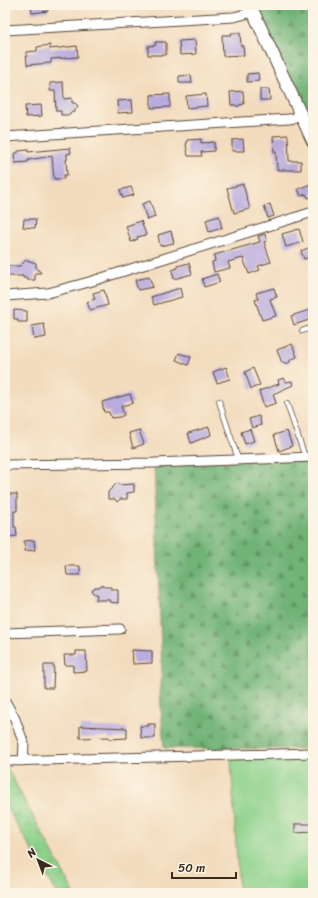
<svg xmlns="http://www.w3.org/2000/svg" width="318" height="898" font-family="Sriracha,sans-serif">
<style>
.grass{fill:url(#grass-tufts);stroke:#647e54}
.forest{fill:url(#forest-firs);stroke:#566e4a}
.green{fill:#8cd18b;stroke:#647e54}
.building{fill:#b8abdd}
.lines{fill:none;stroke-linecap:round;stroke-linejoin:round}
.service-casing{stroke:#574536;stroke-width:6}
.minor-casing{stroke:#574536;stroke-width:11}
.tertiary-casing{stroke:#574536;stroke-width:14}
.service{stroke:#fff;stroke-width:4.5}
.minor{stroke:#fff;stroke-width:9}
.tertiary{stroke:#fff;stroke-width:12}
</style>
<defs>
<pattern id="grass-tufts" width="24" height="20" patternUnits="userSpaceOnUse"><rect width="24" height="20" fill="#8cd18b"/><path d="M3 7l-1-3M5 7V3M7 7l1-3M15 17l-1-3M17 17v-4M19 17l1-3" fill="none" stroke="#74aa71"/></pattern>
<pattern id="forest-firs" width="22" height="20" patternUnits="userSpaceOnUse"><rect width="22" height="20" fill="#71b377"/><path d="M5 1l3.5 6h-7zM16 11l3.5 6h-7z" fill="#5e9261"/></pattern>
</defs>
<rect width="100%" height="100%" fill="#fcf5e5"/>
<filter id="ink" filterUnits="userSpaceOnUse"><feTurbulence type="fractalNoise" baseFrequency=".025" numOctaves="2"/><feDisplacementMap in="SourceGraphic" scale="8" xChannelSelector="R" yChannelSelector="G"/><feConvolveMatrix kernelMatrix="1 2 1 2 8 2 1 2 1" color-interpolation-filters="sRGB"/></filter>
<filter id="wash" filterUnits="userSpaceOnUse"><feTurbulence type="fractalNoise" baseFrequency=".012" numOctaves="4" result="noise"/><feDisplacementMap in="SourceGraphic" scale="16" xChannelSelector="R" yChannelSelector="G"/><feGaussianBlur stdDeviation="0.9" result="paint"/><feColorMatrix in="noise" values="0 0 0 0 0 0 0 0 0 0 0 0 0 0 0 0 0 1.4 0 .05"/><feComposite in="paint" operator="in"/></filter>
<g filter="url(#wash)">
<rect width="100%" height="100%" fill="#f3dcbd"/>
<path class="grass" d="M5,766H6L74,893H57L5,804Z"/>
<path class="forest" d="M250,5H313V141Z
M313,459V749L164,748L160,691L162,670L154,463Z"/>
<path class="green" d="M313,757V824H295V832H313V893H239L231,759Z"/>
<g id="blocks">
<path class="building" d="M31,5H48V11L32,13Z
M231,33H240L241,46H243L244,55L223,56L222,35H231Z
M195,40L196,54L180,55L179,41Z
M155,42H166V55H148V46L156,45Z
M50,45V49L77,46L78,57L51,59V63L27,65L26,52L37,51V47Z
M258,73L259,81L247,82V74Z
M191,75L192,83H179V76Z
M63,82L64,99L72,98V103H75L78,106L75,110V112L70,113V115H61V111H56L55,91H50V83Z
M260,89H269L270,100H260Z
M243,91L244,104L239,105L238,107L236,105H231L230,92Z
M170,94V107L151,108V95Z
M206,94L207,106L187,108L186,96Z
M132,100L133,112L118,113L117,101Z
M41,105L42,116L26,117L25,106Z
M288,135L289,161H301V170H277L276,152H274L273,136Z
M201,139V143L214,142V151L201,152L202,156H188L186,144H187V140Z
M243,139L244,151H232V140Z
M70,148L71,153L67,154V160H66L67,175H64V179H54L52,156L28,160V162L15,163L14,153H18V151L28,150V152Z
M313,183V196L308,198L306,194L301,196L298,189Z
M243,184L250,209L234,213L227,188Z
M131,187L134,195L123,198L120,190Z
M150,201L155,217L147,220L142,204Z
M270,204L274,216L268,218L264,206Z
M219,216L222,228L209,232L206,220Z
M24,219H36L35,228L23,227Z
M141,221L146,235L137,237L138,239L131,242L126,226Z
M299,229L303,242L286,247L282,234Z
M171,231L174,243L160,246L158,235Z
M265,234L267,241L264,242L271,262L258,266L260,270L249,274L243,258L228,262L230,268L214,272L212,262L215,261L214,255L260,242L258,236Z
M313,246V256L304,259L301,251Z
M26,260L36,263V267L41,273H35V280H27V278H23V276H5V266H20Z
M189,263L192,274L174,279L172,270L178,268L177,266Z
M217,274L220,282L204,287L202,279Z
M149,277L153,287L138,290L135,280Z
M180,288L182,297L154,305L151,297Z
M274,288L277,297L270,299L276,316L262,320L255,300L258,299L256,293Z
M104,290L108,305L90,310L87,302L95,299L93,293Z
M14,310L27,311V322H18V319H14Z
M309,310L312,319L294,325L291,316Z
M44,324L46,337L34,339L32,326Z
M292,344L297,357L290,360V362L286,364L284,362L282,363L277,350Z
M179,353L191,357L188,365L176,360Z
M226,367L230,379L217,383L213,372Z
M253,368L260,385L251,389L245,372Z
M284,378L286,382L292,381L293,385L273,394L276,403L264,407L259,391L279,384L278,380Z
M130,394L133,403L121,406L124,415L120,417L111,418L109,412H104L102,402Z
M259,416L261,425L252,428L249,419Z
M209,427L211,435L191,443L188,433Z
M250,429L254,441L245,444L241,432Z
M139,430L144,444L133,448L129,433Z
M287,431L292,446L279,451L274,435Z
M117,483L120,485L134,484V492L127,493V499H120L117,502L115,499H108V492Z
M6,494H17V511H14V527H16L17,536L5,537Z
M34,540L35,550L25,551L24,541Z
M66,566H80V575H67Z
M101,585L105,587H111V590H118V603L110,602V600H96L97,594H94L91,590L95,587H99Z
M132,650L152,651V663L133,664Z
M76,651H86L87,671L73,672V665H65L64,655H76Z
M44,665H54L53,688H44Z
M148,724H155V738H141L140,726H149Z
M80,726L127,728V738L109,739V737L80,738Z
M295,824H313V832L295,833Z"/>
</g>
</g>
<g filter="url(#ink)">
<use href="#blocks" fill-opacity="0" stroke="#574536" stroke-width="1"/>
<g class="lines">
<g class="service-casing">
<path id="service" d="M302,331L313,327
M219,401L238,459
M287,404L305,457"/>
</g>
<g class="minor-casing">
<path id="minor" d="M5,30L234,17L253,12
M5,137L289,119L301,117
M5,296L48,293L89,282L313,212
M5,465L154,463L313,457
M5,633L120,629
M5,701L15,719L24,744L23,761
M5,761L313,753"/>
</g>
<g class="tertiary-casing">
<path id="tertiary" d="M250,5L313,141"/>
</g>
<use href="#service" class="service"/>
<use href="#minor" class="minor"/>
<use href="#tertiary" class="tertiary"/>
</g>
</g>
<rect width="318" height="898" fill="none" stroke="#fcf5e5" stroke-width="20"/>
<g transform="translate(38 860) rotate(318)" stroke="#fcf5e5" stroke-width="3" paint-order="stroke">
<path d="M0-3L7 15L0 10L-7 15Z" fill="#3b2a1e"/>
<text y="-6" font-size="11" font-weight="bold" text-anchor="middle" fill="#3b2a1e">N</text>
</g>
<path d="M172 872v6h64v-6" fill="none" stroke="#3b2a1e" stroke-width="2"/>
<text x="178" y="872" font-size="12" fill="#3b2a1e" stroke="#fcf5e5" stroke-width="3" paint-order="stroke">50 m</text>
</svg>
